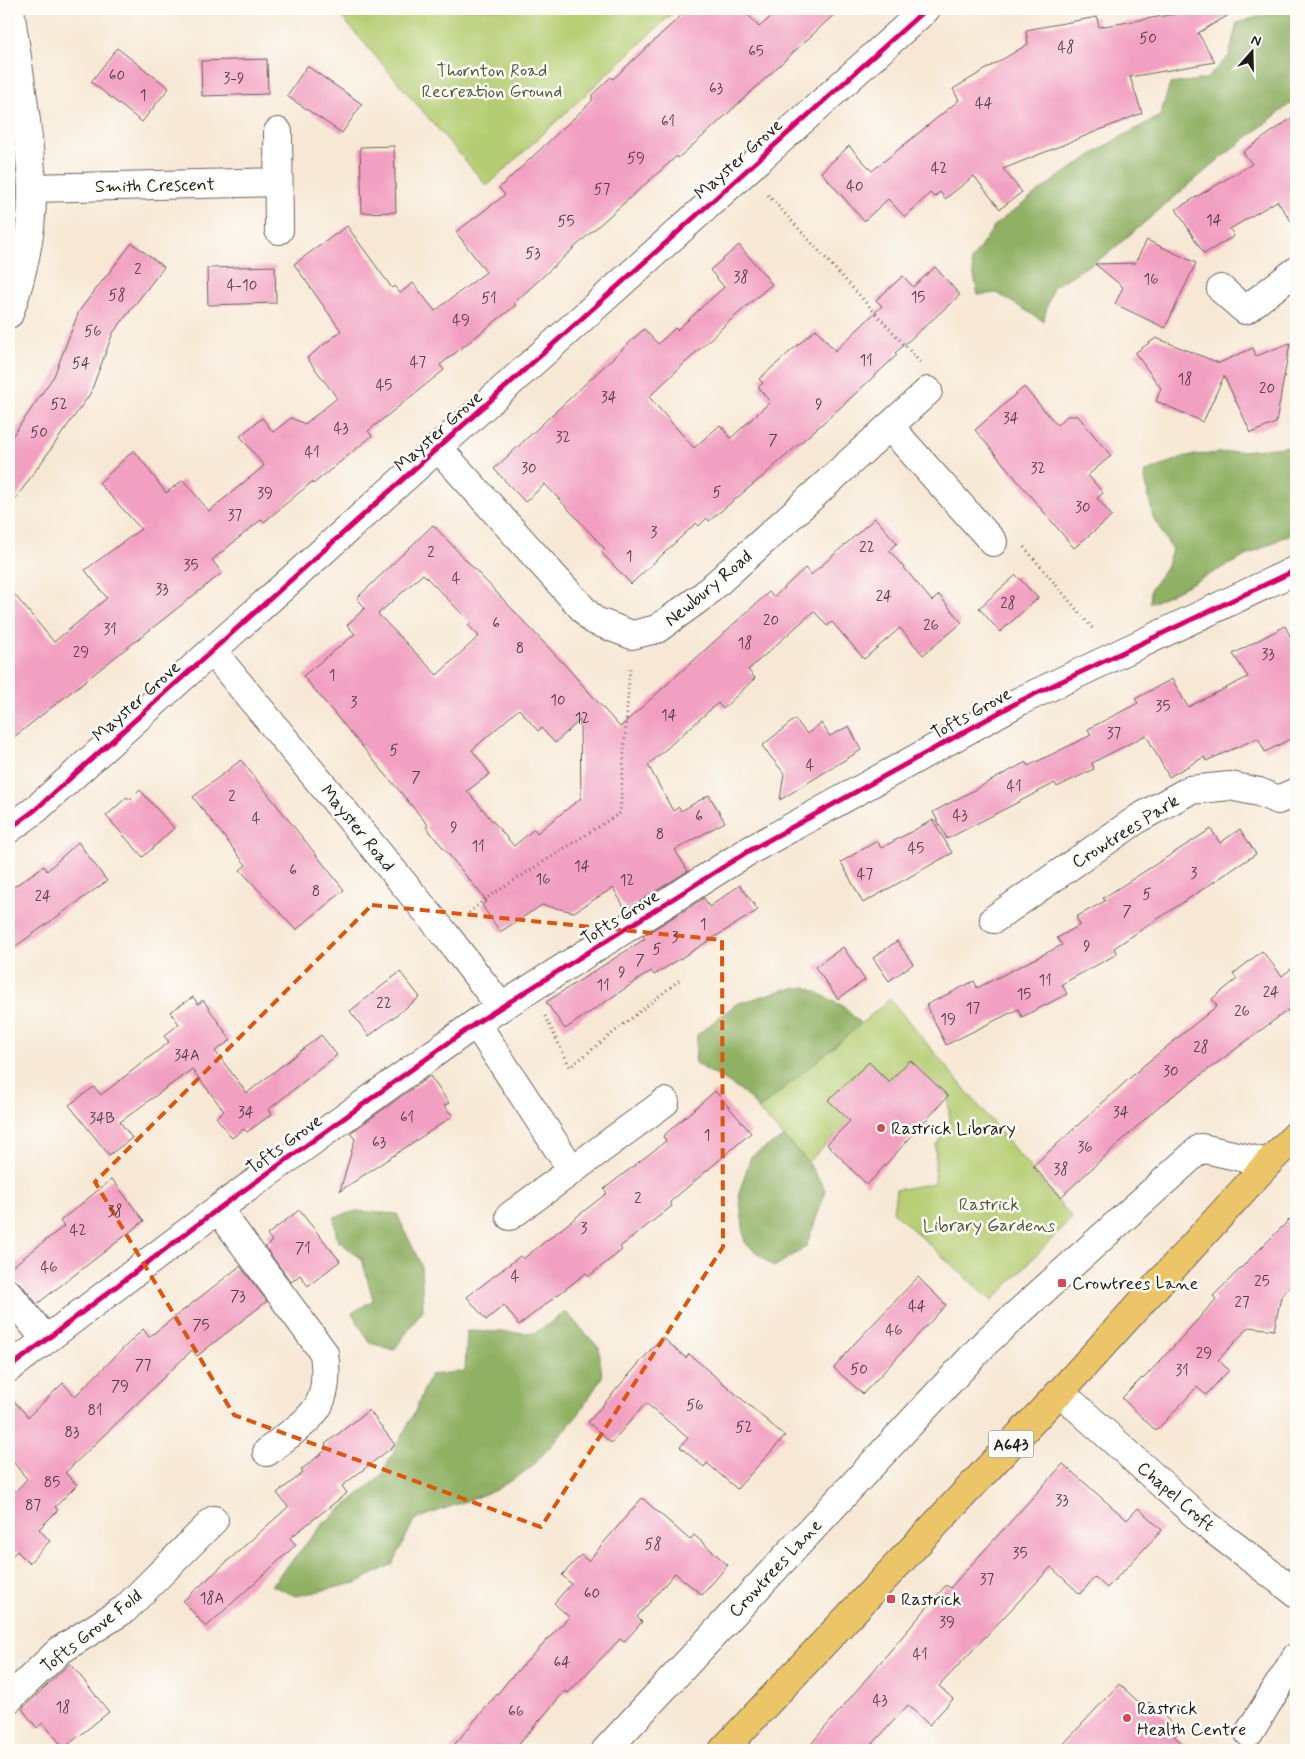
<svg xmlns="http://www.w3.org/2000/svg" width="1305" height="1759" font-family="Mynerve,sans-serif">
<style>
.green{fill:#b5cd72;stroke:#687447}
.forest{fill:#90b064;stroke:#566640}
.building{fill:#f2a0c1;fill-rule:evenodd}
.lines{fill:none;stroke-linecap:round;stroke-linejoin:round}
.minor-casing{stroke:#69635d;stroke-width:30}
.major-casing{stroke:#69635d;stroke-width:30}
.path{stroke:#69635d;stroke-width:3;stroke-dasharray:1 4;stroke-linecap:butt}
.minor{stroke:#fff;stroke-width:28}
.major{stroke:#edc569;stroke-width:28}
.cycleway-casing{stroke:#fdfcf7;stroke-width:8}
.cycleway{stroke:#d6006c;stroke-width:5}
.marked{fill:none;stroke:#de560d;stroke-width:4;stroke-dasharray:10 6;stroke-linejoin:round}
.poi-dot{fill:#d1495b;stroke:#fdfcf7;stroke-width:2}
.labels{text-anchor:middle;stroke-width:5;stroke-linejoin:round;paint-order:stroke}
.number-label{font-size:15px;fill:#523d45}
.shield{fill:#fdfcf7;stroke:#605f5e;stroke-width:1}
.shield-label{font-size:16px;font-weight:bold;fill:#1c1c1c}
.park-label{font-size:18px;fill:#525a3a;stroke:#fdfcf7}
.street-label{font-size:18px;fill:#1c1c1c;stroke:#fdfcf7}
.poi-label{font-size:18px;fill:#1c1c1c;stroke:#fdfcf7;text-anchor:start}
</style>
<rect width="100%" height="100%" fill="#fdfcf7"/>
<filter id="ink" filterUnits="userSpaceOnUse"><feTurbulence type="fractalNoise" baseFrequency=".02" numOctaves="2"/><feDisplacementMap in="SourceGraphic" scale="10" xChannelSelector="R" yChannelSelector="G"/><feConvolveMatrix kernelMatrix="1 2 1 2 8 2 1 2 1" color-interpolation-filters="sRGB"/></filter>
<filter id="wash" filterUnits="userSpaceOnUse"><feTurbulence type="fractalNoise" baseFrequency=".0096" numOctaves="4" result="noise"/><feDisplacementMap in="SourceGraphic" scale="20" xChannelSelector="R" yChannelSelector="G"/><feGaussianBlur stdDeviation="1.12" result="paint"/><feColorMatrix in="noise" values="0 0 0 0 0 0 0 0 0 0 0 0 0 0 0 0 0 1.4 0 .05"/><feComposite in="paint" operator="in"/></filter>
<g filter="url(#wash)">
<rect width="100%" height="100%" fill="#f7e8d5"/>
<path class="green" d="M335,9H677L487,186Z
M890,999L1072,1218L992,1301L893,1212L896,1190L934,1183L936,1145L950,1125L948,1096L910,1061L889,1082L869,1062L829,1100L851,1121L808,1162L758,1110Z"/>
<path class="forest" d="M1285,9H1296V107L1290,104L1216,162L1106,255L1053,287L1043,321L997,293L978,295L971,261L996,224L1057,178L1115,140L1160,116L1170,84L1206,79L1229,56L1237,23Z
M1296,446V531L1150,604L1151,589L1166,568L1172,550L1153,517L1144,473L1186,456Z
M807,987L843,1006L861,1024L758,1110C750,1092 712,1074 695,1063L697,1035L736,1004L783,990Z
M784,1137L808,1162L826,1191L806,1247L774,1267L745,1243L739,1193L751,1156Z
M356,1211L397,1214L421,1265L423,1310L394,1350L370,1343L352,1313L373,1300L362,1259L337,1240L334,1217Z
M566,1312L599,1348L602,1377L578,1415L532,1467L496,1490L414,1520L393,1564L356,1583L296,1596L271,1585L323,1524L380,1477L415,1411L430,1375L465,1371L467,1331L535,1333Z"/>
<g id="blocks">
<path class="building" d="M688,9H743L759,27L780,9H840L710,130L678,158L677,156L587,236L514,303L516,305L440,365L444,370L368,431L372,436L313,484L312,482L264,522L262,519L212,560L222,573L9,741V588L54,642L107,598L85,570L141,529L99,483L134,450L166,493L183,480L209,511L264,466L240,436L262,418L273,432L291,418L305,424L337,398L307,358L341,331L294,264L347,226L392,288L394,286L400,293L413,283L435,311L486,272L456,232L505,195L499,188L592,101V95L611,77L613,79Z
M1204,9H1239L1198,33L1215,62L1130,77L1142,113L1003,169L1022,192L1000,209L974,176L945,199L940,192L934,197L930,193L905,217L888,199L864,221L821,172L849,146L872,171L959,100L953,89L1028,44L1026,30L1097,17L1099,27Z
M117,48L169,88L142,122L91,82Z
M267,59L268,94L202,96L201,61Z
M307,66L362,104L342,133L287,96Z
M1296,115V228L1277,201L1230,229L1234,236L1204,254L1176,209L1252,164L1243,152Z
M394,146L396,212L362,213L360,147Z
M1147,240L1196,263L1165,328L1115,304L1123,287L1095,264L1135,263Z
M132,243L164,267L113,333L90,394L9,508V441L54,376L79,311Z
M739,245L772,284L724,326L649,397L694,448L720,425L731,438L770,402L758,387L763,383L759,379L816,329L835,351L882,306L876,300L903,276L913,287L935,267L960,295L895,353L897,355L842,406L762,477L709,521L707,518L699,526L696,523L631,584L601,552L605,549L545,484L525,502L494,469L644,329L658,344L675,328L677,330L724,287L710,270Z
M275,266L276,303L208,305L207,268Z
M1156,338L1219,363L1253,348L1256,356L1290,343L1276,423L1251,433L1224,376L1203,422L1156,401L1161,388L1135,353Z
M1024,387L1057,425L1067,416H1078L1111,456L1088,475L1103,493L1097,498L1112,516L1074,548L975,430Z
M875,518L897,543L889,550L932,601L939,595L962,623L923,655L900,628L864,659L832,622L827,626L814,611L748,670L755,678L723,709L718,703L648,765L673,811L679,807L681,811L709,795L725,822L675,850L688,871L626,910L613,888L574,912L542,905L500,932L482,905L487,901L426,827L428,825L303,676L355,634L347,625L365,608L357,598L433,525L564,664L620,727L769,592L774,597L805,568L811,575ZM423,574L471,623L468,625L479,636L437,675L378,614ZM519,709L538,731L541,728L555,743L580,720L581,798L537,833L534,829L514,846L467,791L490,774L472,750Z
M1016,575L1038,598L1000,632L979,608Z
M1285,626L1296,647V736L1265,752L1258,738L1206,761L1204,757L1169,777L1146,735L1092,763L1094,769L1057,787L1055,783L947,839L933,812L1026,762L1028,766L1091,735L1088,729L1138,703L1135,699L1172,679L1188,707L1248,677L1233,654Z
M795,719L807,734L821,723L830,736L849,726L861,750L780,800L784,773L762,746Z
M241,760L344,890L296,930L240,870L246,865L193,797Z
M140,790L174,828L143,857L106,816L127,797L130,800Z
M933,820L952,853L863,903L841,862L877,841L881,848Z
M1211,829L1220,843L1240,829L1256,854L1114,948L1117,954L1062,984L1067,994L1022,1017L1018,1009L946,1045L926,1005L974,981L977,988L1062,945L1057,938L1080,925L1076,917L1105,901L1103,898Z
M78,842L107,881L9,951V890L44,866L47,871Z
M740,885L758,910L654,975L651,971L565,1029L546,1002L640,942L645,939L643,936L704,898L709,907Z
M897,941L913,964L889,981L873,958Z
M843,947L865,980L838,999L815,967Z
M1262,951L1282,976L1296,965V1004L1158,1107L1061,1197L1033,1166L1143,1066L1217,1006L1212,999L1237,979L1233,974Z
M400,972L420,997L369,1036L350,1011Z
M193,997L198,1004L203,1000L231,1040L215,1051L247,1093L321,1035L337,1055L268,1110L272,1114L247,1132L244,1129L232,1138L216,1117L224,1111L192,1069L120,1122L132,1138L109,1155L69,1105L94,1087L101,1095L169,1042L164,1036L179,1024L170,1012Z
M910,1060L948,1096L867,1185L827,1144L850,1121L828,1100L869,1062L889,1082Z
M430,1076L449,1103L444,1106L453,1116L340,1191L355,1139L350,1133Z
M715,1091L751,1133L670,1202L672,1206L620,1247L622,1250L589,1276L586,1273L519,1325L504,1305L486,1320L467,1297L520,1256L523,1259L607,1193L604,1189L666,1141L663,1136Z
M112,1179L144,1221L37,1304L21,1284L9,1279V1269L64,1226L60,1221Z
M299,1210L340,1261L308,1286L300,1275L291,1282L265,1247L272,1241L267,1235Z
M1296,1213V1280L1281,1297L1274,1330L1249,1327L1218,1360L1229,1370L1206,1395L1197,1387L1156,1431L1122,1398L1142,1378L1143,1379L1175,1345L1216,1299L1213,1296Z
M240,1266L267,1301L197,1356L192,1350L65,1473L77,1485L55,1507L58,1510L39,1529L50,1541L29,1563L17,1551L9,1559V1498L27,1479L9,1457V1395L28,1417L63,1383L75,1396L143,1329L149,1337Z
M918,1277L946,1305L863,1394L834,1368L854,1344Z
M662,1337L686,1358L689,1354L785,1436L737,1489L707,1463L704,1467L680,1447L688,1438L646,1403L611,1443L588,1422Z
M369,1410L395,1445L342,1486L347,1493L290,1538L296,1545L206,1627L183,1601L288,1507L277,1493L303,1473L301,1470L328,1448L325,1444Z
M1063,1464L1127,1520L1138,1508L1162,1530L1107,1588L1095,1577L1080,1594L1051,1567L939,1686L953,1699L929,1725L908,1705L867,1750H806L946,1585L950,1588Z
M642,1498L690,1540L694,1535L728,1565L702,1595L675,1573L637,1617L642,1622L624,1642L620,1639L568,1693L565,1691L514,1750H450L509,1680L569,1617L554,1603L571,1584L562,1575L581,1555L588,1561Z
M70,1663L109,1712L64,1748L43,1723L37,1728L22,1709Z
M1119,1684L1145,1708L1149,1702L1180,1731L1174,1736L1190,1750H1058Z"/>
</g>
</g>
<g filter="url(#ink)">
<use href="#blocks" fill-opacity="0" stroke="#69635d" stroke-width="1"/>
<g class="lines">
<g class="minor-casing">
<path id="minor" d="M278,132L279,230
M32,188L278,182
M1221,289L1245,310L1296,271
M9,314C23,274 33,229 32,187C29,127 18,68 10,9
M890,427L993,542
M439,449L593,620L632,635L657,629L704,595L928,391
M212,651L445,934L501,1007
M9,829L35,810L926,9
M994,919L1139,818L1190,790L1230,786L1259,792L1278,800L1296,792
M476,1023L572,1170
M218,1209L324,1353C332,1413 308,1418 267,1452
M510,1216L665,1102
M9,1294L46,1340
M9,1368L218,1209L476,1023L747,852L1020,701L1296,570
M1060,1392L1207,1525L1296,1593
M9,1699L59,1651L125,1609L214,1520
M1249,1733L1296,1657
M606,1750L987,1341L1201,1148L1268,1163"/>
</g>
<g class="major-casing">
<path id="major" d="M723,1750L1060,1392L1268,1163L1296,1135"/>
</g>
<path class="path" d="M768,195L920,362
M1024,547L1094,630
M469,913L485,899L620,813L630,666
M545,1016L570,1067L682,978"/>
<use href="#minor" class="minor"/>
<use href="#major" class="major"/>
<g class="cycleway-casing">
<path id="cycleway" d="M9,829L35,810L926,9
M9,1368L218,1209L476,1023L747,852L1020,701L1296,570"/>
</g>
<use href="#cycleway" class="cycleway"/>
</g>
</g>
<path class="marked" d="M372,905L722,940L723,1247L541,1527L234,1415L95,1182Z"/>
<g class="poi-dot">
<circle cx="881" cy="1128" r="5"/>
<rect x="1057" y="1278" width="10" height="10" rx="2.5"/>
<rect x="886" y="1594" width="10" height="10" rx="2.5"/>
<circle cx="1127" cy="1718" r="5"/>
</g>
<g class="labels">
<g class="number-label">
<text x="1148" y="43">50</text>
<text x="1066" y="52">48</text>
<text x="756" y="56">65</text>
<text x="117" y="80">60</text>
<text x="234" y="83">3-9</text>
<text x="716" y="93">63</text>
<text x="143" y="100">1</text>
<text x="984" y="108">44</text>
<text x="668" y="126">61</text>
<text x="636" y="163">59</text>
<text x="939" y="173">42</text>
<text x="855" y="191">40</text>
<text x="602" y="194">57</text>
<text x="1214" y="225">14</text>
<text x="566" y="226">55</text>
<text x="533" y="258">53</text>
<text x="138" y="274">2</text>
<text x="741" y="282">38</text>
<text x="1151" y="284">16</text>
<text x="242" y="290">4-10</text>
<text x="117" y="300">58</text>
<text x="918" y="302">15</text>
<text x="489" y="303">51</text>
<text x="461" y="325">49</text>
<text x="93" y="336">56</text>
<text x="866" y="365">11</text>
<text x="418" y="367">47</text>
<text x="81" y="368">54</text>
<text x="1185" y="384">18</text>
<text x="384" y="390">45</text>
<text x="1267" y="393">20</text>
<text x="609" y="402">34</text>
<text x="59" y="409">52</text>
<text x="819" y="409">9</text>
<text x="1011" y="423">34</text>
<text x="341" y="433">43</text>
<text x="39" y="437">50</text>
<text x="563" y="442">32</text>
<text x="773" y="445">7</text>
<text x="312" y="457">41</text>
<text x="529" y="473">30</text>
<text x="1038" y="473">32</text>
<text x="717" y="497">5</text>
<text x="265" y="498">39</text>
<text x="1083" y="512">30</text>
<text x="235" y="520">37</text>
<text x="654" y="537">3</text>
<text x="867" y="552">22</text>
<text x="431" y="557">2</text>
<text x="629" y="561">1</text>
<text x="191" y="570">35</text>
<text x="456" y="583">4</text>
<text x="162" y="594">33</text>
<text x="884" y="601">24</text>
<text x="1008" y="608">28</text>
<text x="771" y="625">20</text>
<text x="496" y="628">6</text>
<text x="931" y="630">26</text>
<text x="110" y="634">31</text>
<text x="745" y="648">18</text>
<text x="520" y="653">8</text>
<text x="81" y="657">29</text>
<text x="1268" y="659">33</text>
<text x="332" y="680">1</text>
<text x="558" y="705">10</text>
<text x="354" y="707">3</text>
<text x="1163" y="711">35</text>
<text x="669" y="720">14</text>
<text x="582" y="723">12</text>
<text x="1114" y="738">37</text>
<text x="394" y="755">5</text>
<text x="810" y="770">4</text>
<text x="416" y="782">7</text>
<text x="1014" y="791">41</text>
<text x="232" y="801">2</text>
<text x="960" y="820">43</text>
<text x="699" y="821">6</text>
<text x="256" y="823">4</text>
<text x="454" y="832">9</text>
<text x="660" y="839">8</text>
<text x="478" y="851">11</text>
<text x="916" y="853">45</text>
<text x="582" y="871">14</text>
<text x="293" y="875">6</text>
<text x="1194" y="878">3</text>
<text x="865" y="879">47</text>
<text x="543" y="884">16</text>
<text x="627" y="885">12</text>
<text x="316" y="896">8</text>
<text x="1147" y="899">5</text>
<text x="43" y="901">24</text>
<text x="1127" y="916">7</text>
<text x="703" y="929">1</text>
<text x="675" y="942">3</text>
<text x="1087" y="951">9</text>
<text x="657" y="954">5</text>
<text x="640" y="965">7</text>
<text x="622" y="977">9</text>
<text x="1045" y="985">11</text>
<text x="603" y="990">11</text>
<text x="1271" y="997">24</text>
<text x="1024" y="999">15</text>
<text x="384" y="1008">22</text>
<text x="973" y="1013">17</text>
<text x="1242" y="1016">26</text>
<text x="948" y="1024">19</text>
<text x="1201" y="1052">28</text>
<text x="187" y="1060">34A</text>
<text x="1171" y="1076">30</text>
<text x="246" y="1117">34</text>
<text x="1121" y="1117">34</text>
<text x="407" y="1122">61</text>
<text x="102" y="1123">34B</text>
<text x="707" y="1140">1</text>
<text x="379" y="1147">63</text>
<text x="1085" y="1152">36</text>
<text x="1061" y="1174">38</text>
<text x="638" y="1203">2</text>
<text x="115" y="1216">38</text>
<text x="584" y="1233">3</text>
<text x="78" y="1235">42</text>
<text x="303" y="1253">71</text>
<text x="49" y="1272">46</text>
<text x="515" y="1281">4</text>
<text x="1262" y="1286">25</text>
<text x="238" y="1301">73</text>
<text x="1242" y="1307">27</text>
<text x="917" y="1311">44</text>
<text x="201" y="1330">75</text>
<text x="894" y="1335">46</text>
<text x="1204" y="1358">29</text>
<text x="143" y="1370">77</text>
<text x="859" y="1374">50</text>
<text x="1182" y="1375">31</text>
<text x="120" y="1391">79</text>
<text x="695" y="1410">56</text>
<text x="95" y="1415">81</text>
<text x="744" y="1432">52</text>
<text x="72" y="1437">83</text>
<text x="52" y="1487">85</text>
<text x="1062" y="1505">33</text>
<text x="33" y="1510">87</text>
<text x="653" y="1549">58</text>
<text x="1020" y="1558">35</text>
<text x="987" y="1584">37</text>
<text x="592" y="1598">60</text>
<text x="212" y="1603">18A</text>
<text x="947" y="1627">39</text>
<text x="920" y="1659">41</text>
<text x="562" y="1667">64</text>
<text x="880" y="1705">43</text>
<text x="63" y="1712">18</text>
<text x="516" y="1716">66</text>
</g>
<rect class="shield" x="988.5" y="1430.5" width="45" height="27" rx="4"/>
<g class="shield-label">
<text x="1011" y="1450">A643</text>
</g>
<g class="park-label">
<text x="492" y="76">Thornton Road<tspan x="492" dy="21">Recreation Ground</tspan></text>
<text x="989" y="1210">Rastrick<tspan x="989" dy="21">Library Gardens</tspan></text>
</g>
<g class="street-label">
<text transform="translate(738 159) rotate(-42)" y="6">Mayster Grove</text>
<text transform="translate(155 185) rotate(-1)" y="6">Smith Crescent</text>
<text transform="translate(438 431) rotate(-42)" y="6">Mayster Grove</text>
<text transform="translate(708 588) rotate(-40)" y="6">Newbury Road</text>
<text transform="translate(136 701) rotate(-42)" y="6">Mayster Grove</text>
<text transform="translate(971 713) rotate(-29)" y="6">Tofts Grove</text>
<text transform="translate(358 828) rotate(51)" y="6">Mayster Road</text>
<text transform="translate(1125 831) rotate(-32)" y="6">Crowtrees Park</text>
<text transform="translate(620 917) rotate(-32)" y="6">Tofts Grove</text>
<text transform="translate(284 1144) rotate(-36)" y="6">Tofts Grove</text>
<text transform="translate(1176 1496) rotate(41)" y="6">Chapel Croft</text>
<text transform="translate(775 1568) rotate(-47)" y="6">Crowtrees Lane</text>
<text transform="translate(91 1631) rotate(-38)" y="6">Tofts Grove Fold</text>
</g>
<g class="poi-label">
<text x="891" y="1134">Rastrick Library</text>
<text x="1072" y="1289">Crowtrees Lane</text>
<text x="901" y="1605">Rastrick</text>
<text x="1137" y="1714">Rastrick<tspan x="1137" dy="21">Health Centre</tspan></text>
</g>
</g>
<rect width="1305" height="1759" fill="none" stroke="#fdfcf7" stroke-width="30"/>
<g transform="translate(1252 52) rotate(20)" stroke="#fdfcf7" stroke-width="4" paint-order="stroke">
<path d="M0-4L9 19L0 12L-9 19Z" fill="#1c1c1c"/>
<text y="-8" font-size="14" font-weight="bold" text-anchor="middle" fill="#1c1c1c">N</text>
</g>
</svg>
